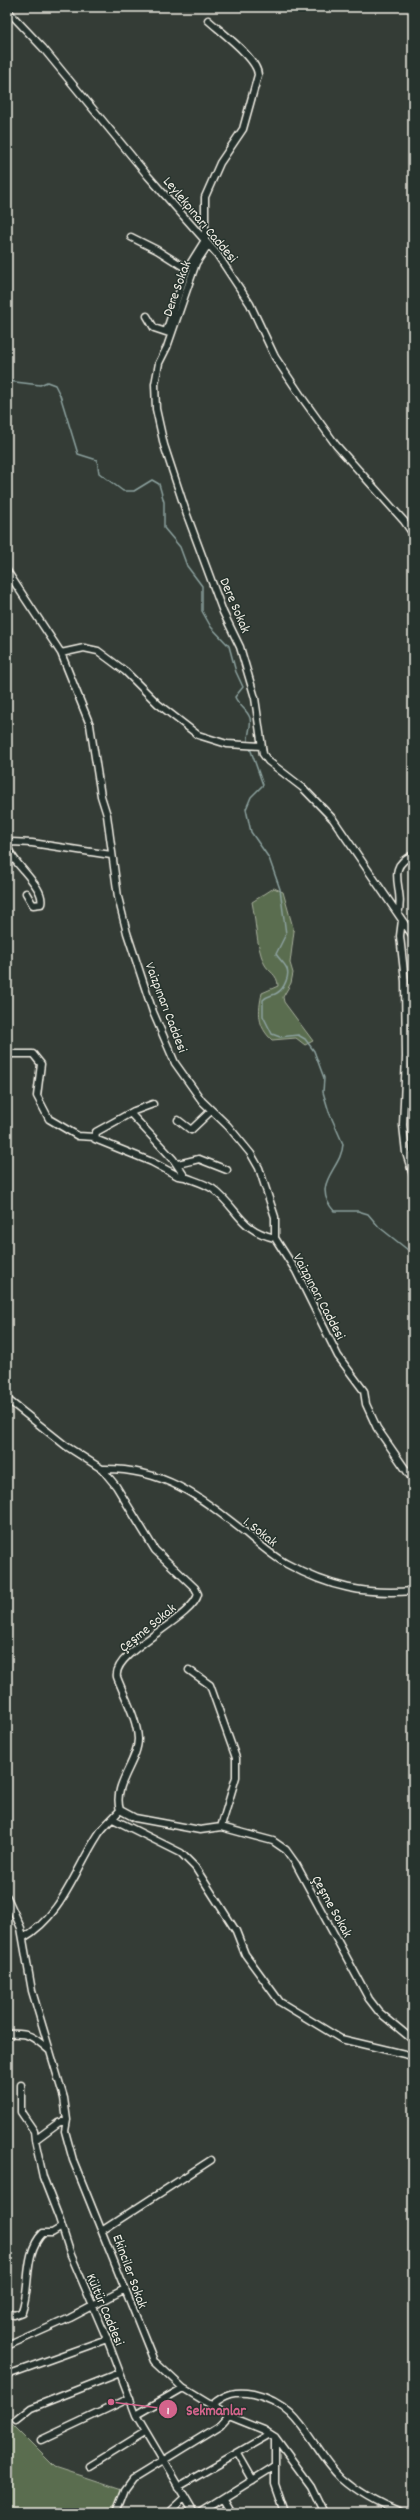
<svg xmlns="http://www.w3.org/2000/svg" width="420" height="2520" font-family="Dekko,sans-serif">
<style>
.green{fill:#5a6d50;stroke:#a7af9c}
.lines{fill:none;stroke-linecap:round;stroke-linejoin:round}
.stream{stroke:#8ca19e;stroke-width:1.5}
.minor-casing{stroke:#f4f1e8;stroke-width:9}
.minor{stroke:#26332d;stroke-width:6}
.labels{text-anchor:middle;stroke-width:3;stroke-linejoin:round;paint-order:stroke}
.street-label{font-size:14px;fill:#f4f1e8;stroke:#26332d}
.leader{fill:none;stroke:#d4648c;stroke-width:1.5}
.callout-dot{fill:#d4648c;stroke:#26332d;stroke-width:1.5}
.mark-label{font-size:12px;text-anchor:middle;font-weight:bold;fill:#fff}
.callout-label{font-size:15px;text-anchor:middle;font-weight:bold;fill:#d4648c;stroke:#26332d;stroke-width:3;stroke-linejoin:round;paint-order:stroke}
</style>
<rect width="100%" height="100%" fill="#343c36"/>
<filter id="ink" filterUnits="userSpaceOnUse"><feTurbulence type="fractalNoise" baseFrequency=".025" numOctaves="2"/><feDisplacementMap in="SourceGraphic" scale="8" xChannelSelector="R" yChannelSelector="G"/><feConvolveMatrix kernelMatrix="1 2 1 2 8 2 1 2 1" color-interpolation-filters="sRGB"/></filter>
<g filter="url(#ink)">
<path class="green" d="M274,888L283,892L294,931L290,963L293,973L291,983L283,997L284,1002L313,1041L305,1045L296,1038L272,1040C257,1026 258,1012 262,993L278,986C278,974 268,972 264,963C256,945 256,921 252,902Z
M7,2419L55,2467L125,2490L116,2513H7Z"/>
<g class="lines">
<path class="stream" d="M7,381L40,385L47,382L55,385L60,395L78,454L97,460L99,473L123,491H134L152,480L159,484L164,502V528L180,547L187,566L202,586V611L211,627L229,646L236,672L243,687L235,697C238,705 247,709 250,718C252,726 247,734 248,743
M250,748L263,785L251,797L246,809L251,832L269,858L280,889L286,934L276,954C279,959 284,963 286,967C291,974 284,989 277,993C272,996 268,995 263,1000V1016L272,1034L280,1037L298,1035L305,1039L314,1051L324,1078L323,1092L329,1112L343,1144C342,1169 310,1183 334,1211H358L368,1214L379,1227L413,1254"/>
<g class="minor-casing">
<path id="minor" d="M7,10L43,48L148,176L217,254L250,304L275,357L303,399L336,445L404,521L413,534
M131,237L157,250L187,269
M208,245L196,263L167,347L159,363L155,384L156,409L164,445L187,515L223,612L240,647L255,698L263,754L268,761L303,788L333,819L413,936
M147,316L154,328L169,333
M166,332L187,269L205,240V197L220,163L243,129L258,75C258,59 221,32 208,20
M7,571L61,653L90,725L101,796L107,815L118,897L127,933L153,1012L175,1063L202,1101L228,1126L251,1154L259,1168L275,1217V1238L296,1271L338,1356L364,1391L366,1404L377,1428L413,1480
M61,653L84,648L98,651L125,671L158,704L198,735L227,744L261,746
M26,893L33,905L41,904C46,886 8,861 8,845L11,842L32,843L111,855
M398,914C406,889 383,868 413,855
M402,920L400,936L405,981L406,1057L403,1125L406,1153L413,1175
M7,1054H33L41,1064L37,1096L49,1119L78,1136L95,1137
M131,1114L173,1159L185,1177L178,1176L152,1162L95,1139L96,1132L134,1111L153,1104
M178,1120L191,1130L211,1111
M178,1164L199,1159L227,1170
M185,1177C195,1181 204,1183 213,1189C239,1209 239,1230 275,1238
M7,1399L66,1446L102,1469L116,1486L155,1550L195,1588L198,1594C193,1619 112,1651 117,1677C124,1696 137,1718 138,1739C138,1762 112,1785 120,1810L135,1818L200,1830L221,1827L273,1841L286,1850L296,1864L369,1999L379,2012L413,2040
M102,1469C164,1468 199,1496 246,1533C259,1544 272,1556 287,1564C329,1587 365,1595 413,1591
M189,1670L210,1685L236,1758V1777L221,1827
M113,1819L181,1853L195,1867L236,1931L245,1954L280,2002L341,2039L413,2056
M7,1897L21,1928L32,1991L64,2098L67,2120L65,2131L73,2160L154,2361L183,2388L229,2416L264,2430L275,2437L311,2486L324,2513
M23,1938C62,1916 75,1870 98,1835C104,1825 113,1819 120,1810
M7,2034C29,2032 34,2037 50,2051
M21,2085V2112L34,2131L35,2140
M67,2120L58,2123L35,2140L43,2177L59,2218L71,2255L107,2339L136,2415L194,2513
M103,2230L211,2160
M7,2313L14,2315L22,2312C31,2287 23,2253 43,2233H52L62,2227
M7,2346L70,2318L125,2289
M7,2375L107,2339
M212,2405C226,2393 236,2391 253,2394C303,2405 309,2447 341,2478C359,2494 380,2505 401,2513
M136,2415L183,2388
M16,2420L31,2408L120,2373
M275,2437V2484L285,2513
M41,2440L130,2398
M238,2454L253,2480
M90,2466L145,2432
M178,2487L270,2434
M224,2499L232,2513
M116,2513L125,2490L133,2479L221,2425L229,2416
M168,2513L184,2498
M200,2513L275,2466"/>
</g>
<use href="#minor" class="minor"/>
</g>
</g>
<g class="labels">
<g class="street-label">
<text transform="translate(201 219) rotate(50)" y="5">Leylekpınarı Caddesi</text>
<text transform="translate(176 288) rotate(-70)" y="5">Dere Sokak</text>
<text transform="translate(236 605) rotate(67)" y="5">Dere Sokak</text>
<text transform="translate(167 1007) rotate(69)" y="5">Vaizpınarı Caddesi</text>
<text transform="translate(320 1296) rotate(62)" y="5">Vaizpınarı Caddesi</text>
<text transform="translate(261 1531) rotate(38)" y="5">1. Sokak</text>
<text transform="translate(147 1627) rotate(-39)" y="5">Çeşme Sokak</text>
<text transform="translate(333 1906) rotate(61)" y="5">Çeşme Sokak</text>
<text transform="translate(131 2271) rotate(70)" y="5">Ekinciler Sokak</text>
<text transform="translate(106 2309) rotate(67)" y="5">Kültür Caddesi</text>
</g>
</g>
<path class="leader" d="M111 2402L168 2409"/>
<g class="callout-dot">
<circle cx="111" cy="2402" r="4"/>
<circle cx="168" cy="2409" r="10"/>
</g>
<g class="mark-label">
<text x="168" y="2414">1</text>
</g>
<g class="callout-label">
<text x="216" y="2415">Sekmanlar</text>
</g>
<rect width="420" height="2520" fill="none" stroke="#26332d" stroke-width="24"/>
<rect x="12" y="12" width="396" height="2496" fill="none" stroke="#f4f1e8" stroke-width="1.5" filter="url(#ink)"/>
</svg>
